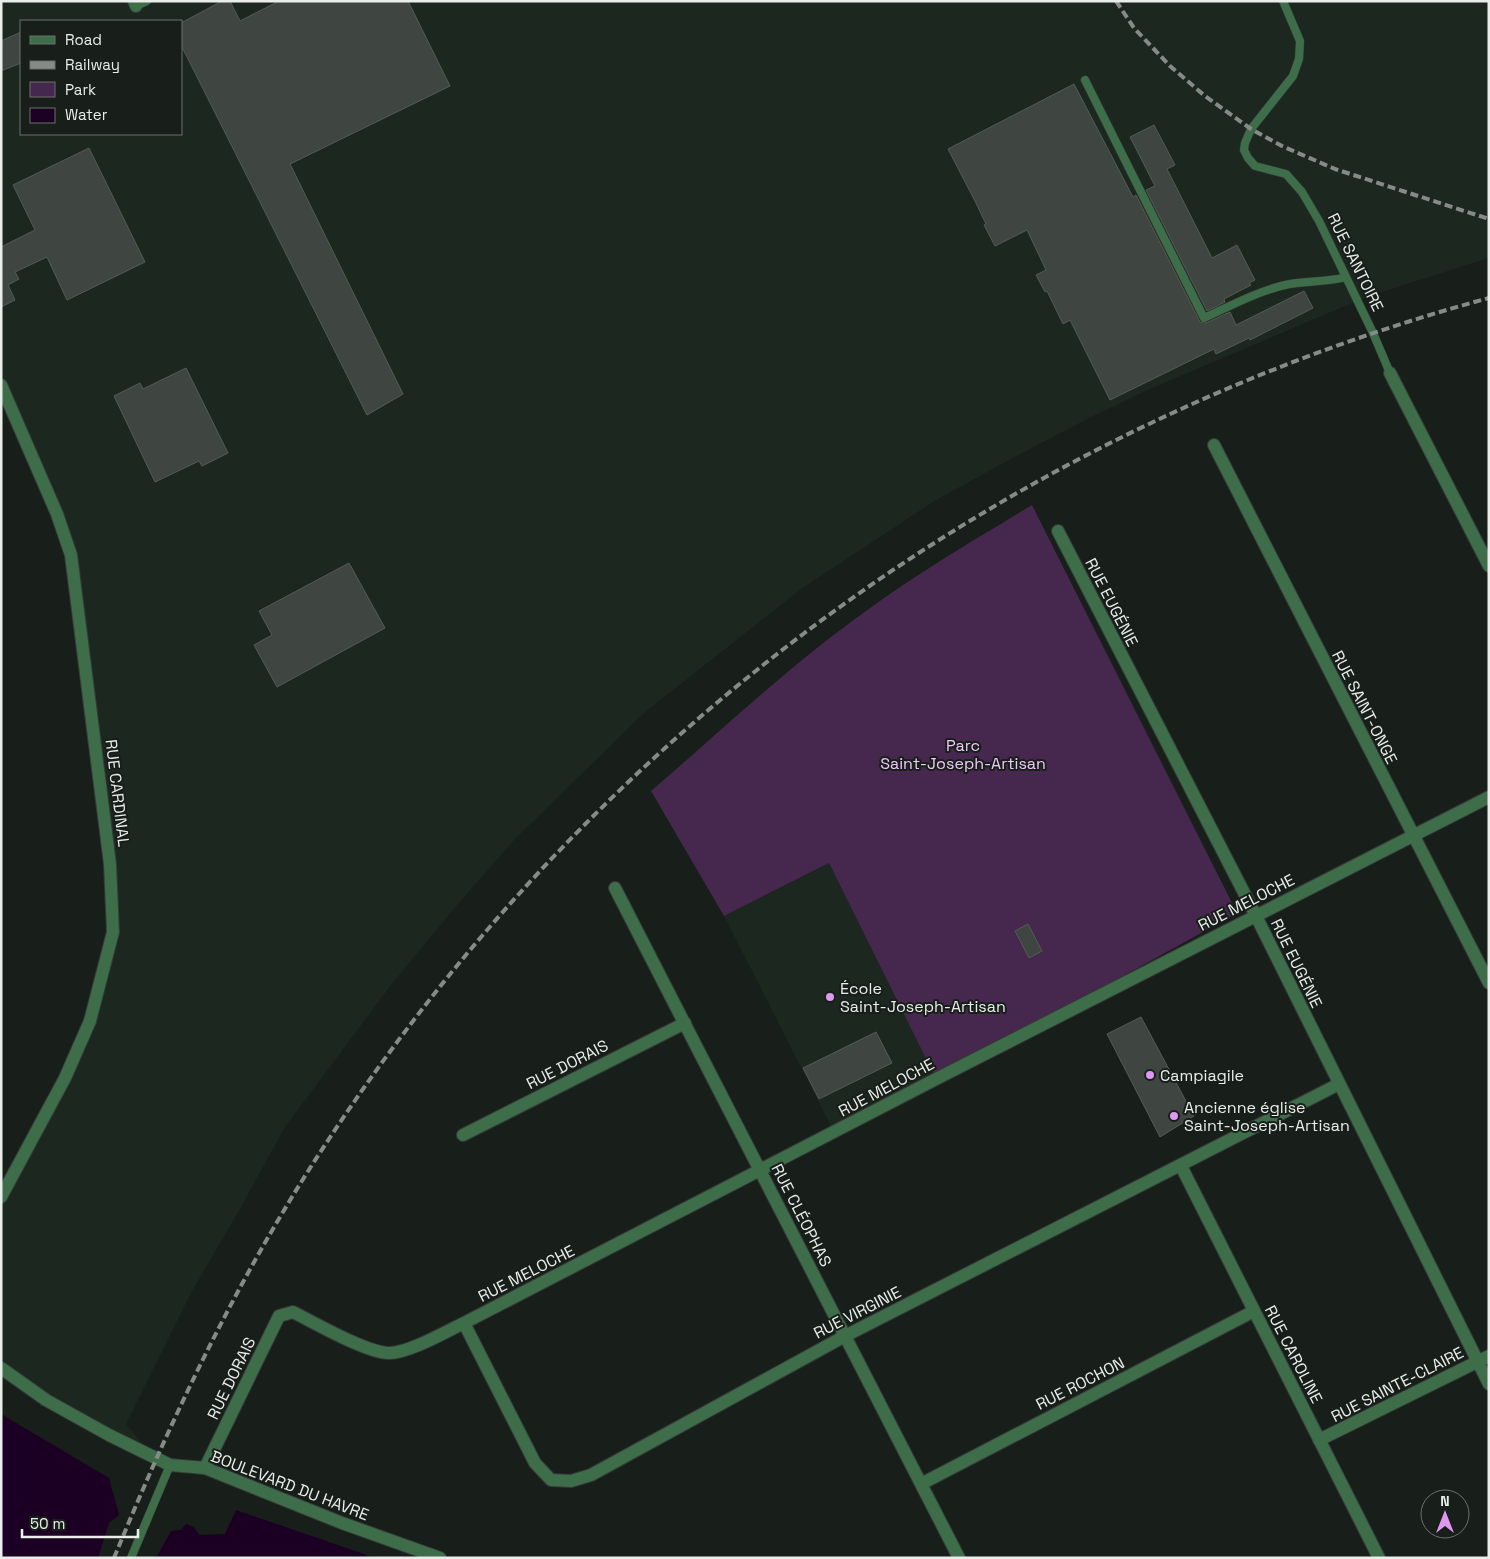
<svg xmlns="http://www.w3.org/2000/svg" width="1490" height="1559" font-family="'Space Grotesk',sans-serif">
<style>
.built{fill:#1c281f;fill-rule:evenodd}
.green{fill:#46274e}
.water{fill:#1b0023}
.building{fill:#3f4641;stroke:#545b55}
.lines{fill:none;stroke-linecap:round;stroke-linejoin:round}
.service-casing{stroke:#353b36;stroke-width:9}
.minor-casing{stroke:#353b36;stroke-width:14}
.tertiary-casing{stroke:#353b36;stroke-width:14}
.service{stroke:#3e6d4a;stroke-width:8}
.minor{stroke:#3e6d4a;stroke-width:12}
.tertiary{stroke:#3e6d4a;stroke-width:12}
.rail{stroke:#868b87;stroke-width:4;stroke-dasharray:8 4;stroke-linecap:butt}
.poi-dot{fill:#df98f1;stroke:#181e19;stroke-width:2}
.labels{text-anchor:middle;stroke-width:4;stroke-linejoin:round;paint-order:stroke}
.street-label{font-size:16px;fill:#e9eeea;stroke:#181e19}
.park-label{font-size:16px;fill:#f2c8fc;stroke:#181e19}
.poi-label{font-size:16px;fill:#e9eeea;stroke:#181e19;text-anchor:start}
</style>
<rect width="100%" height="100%" fill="#181e19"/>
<path class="built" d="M1,1H1489V258L1372,295L1312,320L1150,389L1089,418L1009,460L936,500L801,589L644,713L514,840L452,911L391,985L285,1127L241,1207L192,1291L126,1424L155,1459L1,1368V1197L65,1078L113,932L71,555L1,385ZM21,21H181V134H21Z
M829,863L936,1079L834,1132L724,916Z"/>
<path class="green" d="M1032,505L1235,909L1232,916L936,1079L829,863L724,916L651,791C722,730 790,665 866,611C919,572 976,539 1032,505Z"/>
<path class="water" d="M1,1414L109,1478L119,1515L109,1523L98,1558H1Z
M236,1510L364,1554L372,1558H156L171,1531L181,1530L186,1524L194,1527L199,1535L225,1534Z"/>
<path class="building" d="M222,1H230L240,21L279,1H408L450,86L290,164L403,394L367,415L181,45V23Z
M21,32V63L1,71V41Z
M1074,84L1133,197L1136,195L1200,322L1206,323L1230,312L1236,325L1304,291L1313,308L1250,340L1249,338L1216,354L1214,349L1110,400L1070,320L1063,324L1047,291L1045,292L1036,275L1046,270L1027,230L995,246L984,225L986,224L975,201L948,149Z
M1154,125L1175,165L1167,169L1212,258L1237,245L1255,280L1249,283L1251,285L1224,299L1225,302L1207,311L1146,190L1155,186L1130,137Z
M89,148L145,262L67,300L47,257L15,272L19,279L8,285L15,300L1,307V247L35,230L13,185Z
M186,368L228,453L202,466L199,461L155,482L114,396L140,383L143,389Z
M349,563L385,628L277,687L254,645L272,635L259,611Z
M1028,924L1042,951L1029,958L1015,931Z
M1141,1017L1194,1116L1160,1137L1107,1034Z
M876,1032L892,1063L819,1099L803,1068Z"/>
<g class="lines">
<g class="service-casing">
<path id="service" d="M1283,1L1300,41L1299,59L1293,76L1251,129L1245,143L1244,150L1248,158L1255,166L1286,174L1302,192L1319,221L1373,333L1390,373
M136,6L147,1
M1085,80L1204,318C1230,306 1256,292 1285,285C1306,280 1325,283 1346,277
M131,1558L170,1465"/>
</g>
<g class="minor-casing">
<path id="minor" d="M134,1L136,6
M1390,373L1489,566
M1,385L57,514L71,555L110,864L113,932L90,1021L65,1078L1,1197
M1214,445L1489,983
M1058,531L1256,916L1489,1384
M615,888L959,1558
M463,1135L685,1023
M1181,1166L1379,1558
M464,1323L535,1463L551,1480L571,1481L591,1475L845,1336L1339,1084
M1319,1440L1489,1356
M205,1468L279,1316L293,1312C315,1323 367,1353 389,1353C409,1353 445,1332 464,1323L936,1079L1489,797
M921,1484L1254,1311"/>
</g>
<g class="tertiary-casing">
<path id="tertiary" d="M1,1368L46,1400L109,1435L170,1465L205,1468L342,1523L440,1558"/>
</g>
<use href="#service" class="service"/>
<use href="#minor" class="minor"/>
<use href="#tertiary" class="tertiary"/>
<path class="rail" d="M1116,1L1134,28L1170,66L1205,96L1251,129L1282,146L1335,169L1489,219
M114,1558C167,1429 226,1303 300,1184C571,750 994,432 1489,298"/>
</g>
<g class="poi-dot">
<circle cx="830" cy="997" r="5"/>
<circle cx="1150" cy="1075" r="5"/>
<circle cx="1174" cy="1116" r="5"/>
</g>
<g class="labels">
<g class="street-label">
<text transform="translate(1356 262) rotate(64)" y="6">RUE SANTOIRE</text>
<text transform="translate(1112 602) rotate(63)" y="6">RUE EUGÉNIE</text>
<text transform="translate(1365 707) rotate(63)" y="6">RUE SAINT-ONGE</text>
<text transform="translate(118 793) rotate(83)" y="6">RUE CARDINAL</text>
<text transform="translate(1246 902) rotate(-27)" y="6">RUE MELOCHE</text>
<text transform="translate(1297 963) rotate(64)" y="6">RUE EUGÉNIE</text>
<text transform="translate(567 1064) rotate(-27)" y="6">RUE DORAIS</text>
<text transform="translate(886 1087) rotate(-28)" y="6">RUE MELOCHE</text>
<text transform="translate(802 1215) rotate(63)" y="6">RUE CLÉOPHAS</text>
<text transform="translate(526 1273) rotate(-27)" y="6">RUE MELOCHE</text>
<text transform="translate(857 1312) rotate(-27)" y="6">RUE VIRGINIE</text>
<text transform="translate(1294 1354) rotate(63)" y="6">RUE CAROLINE</text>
<text transform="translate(231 1378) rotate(-64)" y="6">RUE DORAIS</text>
<text transform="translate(1080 1383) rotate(-27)" y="6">RUE ROCHON</text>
<text transform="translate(1397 1384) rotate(-27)" y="6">RUE SAINTE-CLAIRE</text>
<text transform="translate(290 1485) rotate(21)" y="6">BOULEVARD DU HAVRE</text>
</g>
<g class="park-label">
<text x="963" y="751">Parc<tspan x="963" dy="18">Saint-Joseph-Artisan</tspan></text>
</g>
<g class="poi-label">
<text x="840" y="994">École<tspan x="840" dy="18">Saint-Joseph-Artisan</tspan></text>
<text x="1160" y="1081">Campiagile</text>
<text x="1184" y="1113">Ancienne église<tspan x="1184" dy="18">Saint-Joseph-Artisan</tspan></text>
</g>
</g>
<rect width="1490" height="1559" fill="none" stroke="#e9eeea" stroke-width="5"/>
<rect x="20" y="20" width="162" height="115" fill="#181e19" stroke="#6c716d"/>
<rect x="30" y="36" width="25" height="8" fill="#3e6d4a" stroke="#6c716d"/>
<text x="65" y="45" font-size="15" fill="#e9eeea">Road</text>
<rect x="30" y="61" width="25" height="8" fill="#868b87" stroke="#6c716d"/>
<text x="65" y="70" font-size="15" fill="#e9eeea">Railway</text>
<rect x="30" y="82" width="25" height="15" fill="#46274e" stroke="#6c716d"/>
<text x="65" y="95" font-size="15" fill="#e9eeea">Park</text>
<rect x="30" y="108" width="25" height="15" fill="#1b0023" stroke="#6c716d"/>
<text x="65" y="120" font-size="15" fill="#e9eeea">Water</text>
<g transform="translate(1445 1514)"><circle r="24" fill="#181e19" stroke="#6c716d"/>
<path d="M0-4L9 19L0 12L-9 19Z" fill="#df98f1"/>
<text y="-8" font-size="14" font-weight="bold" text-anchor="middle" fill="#e9eeea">N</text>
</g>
<path d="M22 1529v8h116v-8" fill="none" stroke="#e9eeea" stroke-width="2.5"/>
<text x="30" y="1529" font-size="15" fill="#e9eeea" stroke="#181e19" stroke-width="4" paint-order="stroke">50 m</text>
</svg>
